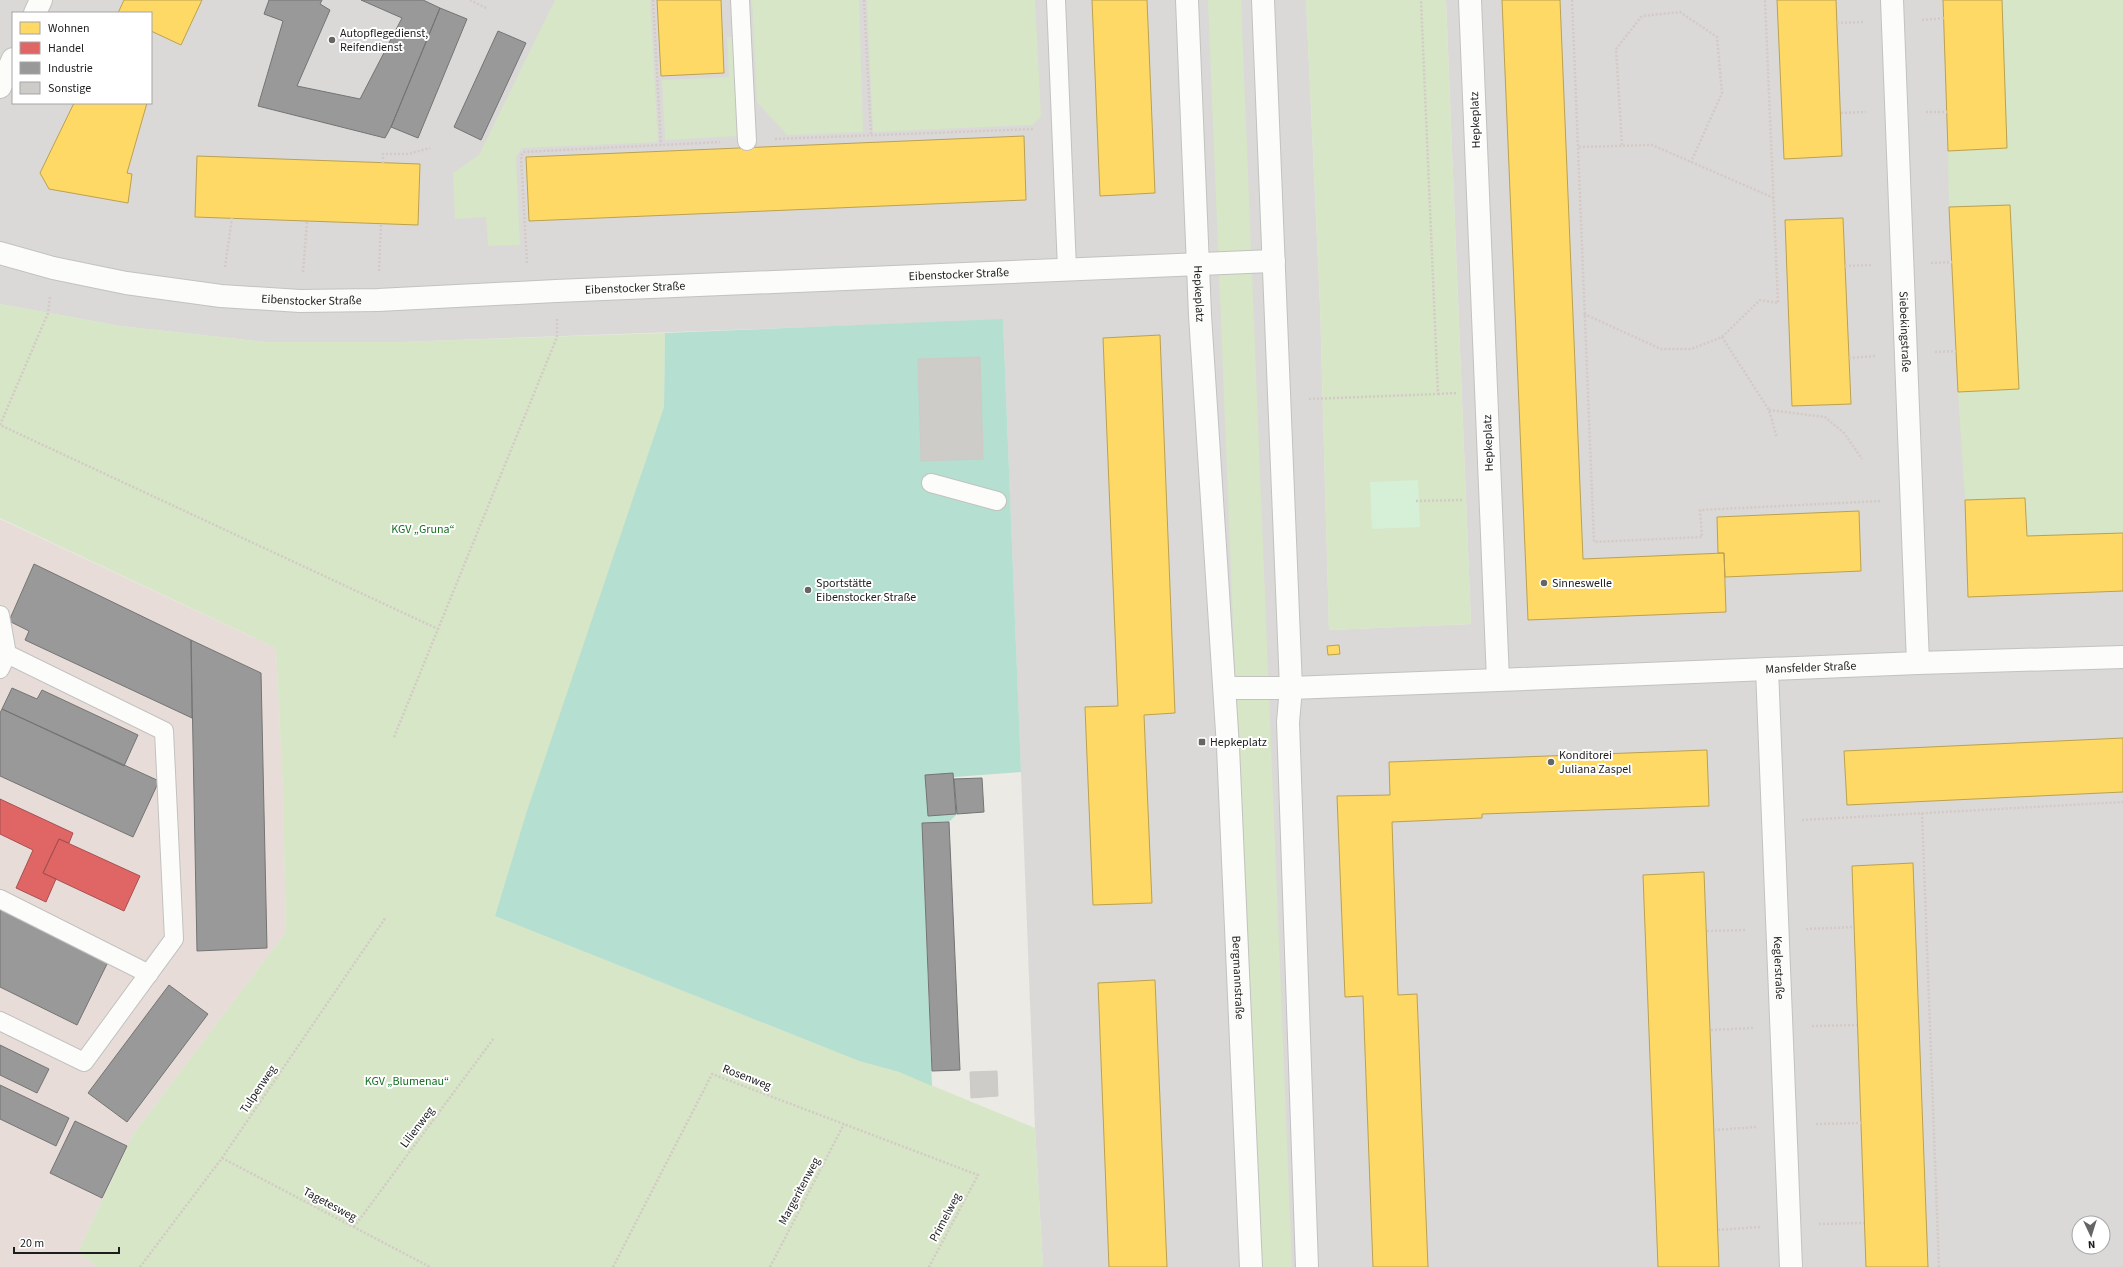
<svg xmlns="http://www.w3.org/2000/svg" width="2123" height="1267" font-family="'Source Sans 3',sans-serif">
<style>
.residential{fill:#dad9d7;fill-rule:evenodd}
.commercial{fill:#e8dcd8}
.grass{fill:#d6e6c6}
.park{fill:#d5f0d7}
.pitch{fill:#b5dfd0}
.homes{fill:#ffd966;stroke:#bba150}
.shops{fill:#e06666;stroke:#a65050}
.industry{fill:#999;stroke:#747474}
.building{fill:#ceccc8;stroke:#cecbc7}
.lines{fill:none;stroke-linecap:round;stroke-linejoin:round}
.service-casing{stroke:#c2c2c0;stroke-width:20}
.minor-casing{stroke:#c2c2c0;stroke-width:24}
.tertiary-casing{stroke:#c2c2c0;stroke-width:24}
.path{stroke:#d4c9c6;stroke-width:2.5;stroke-dasharray:2 2;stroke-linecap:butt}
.service{stroke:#fcfcfb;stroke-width:18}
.minor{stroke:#fcfcfb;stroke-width:22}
.tertiary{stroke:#fcfcfb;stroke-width:22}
.poi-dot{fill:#656563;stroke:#fff;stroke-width:1.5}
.labels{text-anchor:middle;stroke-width:4;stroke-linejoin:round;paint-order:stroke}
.poi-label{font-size:12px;fill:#1d1d1d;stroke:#fff;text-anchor:start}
.street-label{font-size:12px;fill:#1d1d1d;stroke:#fff}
.park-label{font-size:12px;fill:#157123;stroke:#fff}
</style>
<rect width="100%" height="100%" fill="#ebeae5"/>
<path class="residential" d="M0,0H1306L1320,304L1329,630L1471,624L1446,0H2123V1267H1043L1035,1128L1003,320L401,342H265L120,326L0,304ZM13,13H151V103H13ZM2079,1223H2103V1247H2079Z"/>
<path class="commercial" d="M0,519L276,648L283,788L286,932L134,1133L78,1252L98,1267H0Z"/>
<path class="grass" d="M555,0H650L658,142L522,148L516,157L520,245L488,246L486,217L455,219L453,173L479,155Z
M752,0H859L863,132L787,135L757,102Z
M867,0H1035L1041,116L1032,125L873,132Z
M1208,0H1241L1292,1267H1259Z
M1306,0H1446L1471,624L1329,630L1320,304Z
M2002,0H2123V533L2027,536L2025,498L1965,500L1958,392L2019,389L2010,205L1949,207L1948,151L2007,148Z
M727,37H733L738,136L665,140L662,80L729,77Z
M0,304L120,326L265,342H401L665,333L664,407L495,916L859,1061L899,1072L1035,1128L1043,1267H98L78,1252L134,1133L286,932L283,788L276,648L0,518Z"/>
<path class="park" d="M1418,480L1420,527L1372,529L1370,482Z"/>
<path class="pitch" d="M1003,319L1021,772L954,777L957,814L949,822L922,823L932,1086L899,1072L859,1061L495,916L527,811L664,407L665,333Z"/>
<path class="homes" d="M124,0H202L181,45L151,31V13H118Z
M657,0H721L724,73L661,76Z
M1092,0H1147L1155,193L1100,196Z
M1502,0H1560L1583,559L1724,553L1726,612L1528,620Z
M1777,0H1836L1842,156L1784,159Z
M1943,0H2002L2007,148L1948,151Z
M74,103H147L127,173L132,174L128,203L49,189L40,173Z
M1024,136L1026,200L529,221L526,157Z
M197,156L420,164L418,225L195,217Z
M2010,205L2019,389L1958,392L1949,207Z
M1843,218L1851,404L1792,406L1785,220Z
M1160,335L1175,713L1144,715L1152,903L1093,905L1085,707L1118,706L1103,338Z
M2025,498L2027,536L2123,533V591L1968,597L1965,500Z
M1859,511L1861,571L1725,577L1724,553H1718L1717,517Z
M1339,645L1340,654L1328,655L1327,646Z
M2123,738V792L1847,805L1844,751Z
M1707,750L1709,806L1482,814V818L1392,822L1398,995L1417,994L1428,1267H1373L1363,996L1345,997L1337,796L1390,795L1389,762Z
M1913,863L1928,1267H1866L1852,866Z
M1704,872L1719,1267H1658L1643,875Z
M1155,980L1167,1267H1109L1098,983Z"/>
<path class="shops" d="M0,799L73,833L69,843L59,839L43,873L56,879L46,902L16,888L33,850L0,834Z
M59,839L140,876L124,911L43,873Z"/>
<path class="industry" d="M269,0H322L320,4L330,10L297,86L360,99L402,18L361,0H423L440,8L391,127L385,138L258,106L283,21L264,14Z
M440,8L467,19L418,138L391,127Z
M498,31L526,43L481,140L454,127Z
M34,564L191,640L192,718L25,640L29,631L9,621Z
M191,640L261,673L267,948L197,951Z
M12,688L37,699L42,690L138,735L124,766L2,709Z
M2,709L159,781L133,837L0,776V713Z
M953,773L956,814L928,816L925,775Z
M982,778L984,812L957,814L954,779Z
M949,822L960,1070L932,1071L922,823Z
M0,909L108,962L77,1025L0,987Z
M169,985L208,1014L127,1122L88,1093Z
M0,1045L49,1069L37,1093L0,1075Z
M0,1085L69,1118L56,1146L0,1119Z
M75,1121L127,1146L102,1198L50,1173Z"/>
<path class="building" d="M980,357L983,459L921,461L918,359Z
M997,1071L998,1096L971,1098L970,1072Z"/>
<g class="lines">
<g class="service-casing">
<path id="service" d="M740,0L747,141
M1056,0L1067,269
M931,483L997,501
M0,615L7,654L164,731L174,939L84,1062L0,1021
M0,669L7,654
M0,899L149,974"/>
</g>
<g class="minor-casing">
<g id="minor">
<path id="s1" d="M1892,0L1918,663"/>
<path id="s2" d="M0,253L53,268L126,283L221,296L300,301L378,300L556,291L1274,261"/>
<path id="s3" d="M1767,669L1791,1267"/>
<path id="s4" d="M1498,680L1918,663L2123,657"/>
<path d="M1225,688H1291L1498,680L1470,0"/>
</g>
</g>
<g class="tertiary-casing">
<g id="tertiary">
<path id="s5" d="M1187,0L1200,315L1228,747L1251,1267"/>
<path d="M1263,0L1291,688L1288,722L1307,1267"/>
<path d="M35,13L41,0"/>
<path d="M0,87L13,59"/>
</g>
</g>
<path class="path" d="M470,0L488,9
M653,0L661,145
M864,0L871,135
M1572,0L1594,542L1702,537L1700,510L1881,501
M1922,20L1944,18
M1837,23L1864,22
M1926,112H1947
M1841,113L1866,112
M775,139L1033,129
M1622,145L1616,49L1642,16L1680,12L1717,37L1722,93L1691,162
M1579,147L1652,145L1774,198
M383,163V154H408L430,148
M527,263L521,156L523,152L720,142
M1931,263L1952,262
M1845,266L1872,265
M225,267L232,218
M379,271L381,223
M303,272L307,221
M50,297L48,313L0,425L438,629
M1584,314L1661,349H1691L1722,337L1760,300L1778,303L1765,0
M1722,337L1769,410L1777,438
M1935,352L1956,351
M1849,358L1876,356
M1438,394L1457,393
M1309,399L1438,394L1421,0
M1769,410L1825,417L1844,433L1862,459
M1416,501L1462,500
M394,737L557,337V319
M1922,813L1939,1267
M1802,820L2123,802
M1806,929L1854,927
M1707,931L1747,930
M1812,1026L1857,1025
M1711,1030L1753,1028
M1816,1124L1861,1123
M1714,1130L1757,1127
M222,1158L430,1267
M1819,1224L1864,1223
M354,1227L494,1038
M1718,1230L1760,1227
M140,1267L222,1158L386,917
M613,1267L712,1074L978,1175L929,1267
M770,1267L844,1124"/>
<use href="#service" class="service"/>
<use href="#minor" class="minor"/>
<use href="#tertiary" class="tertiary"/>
</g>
<g class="poi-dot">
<circle cx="332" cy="40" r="4"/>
<circle cx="1544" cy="583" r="4"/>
<circle cx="808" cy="590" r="4"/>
<rect x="1198" y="738" width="8" height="8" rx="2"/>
<circle cx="1551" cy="762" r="4"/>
</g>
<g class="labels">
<g class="poi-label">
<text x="340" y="37">Autopflegedienst,<tspan x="340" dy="14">Reifendienst</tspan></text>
<text x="816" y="587">Sportstätte<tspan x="816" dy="14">Eibenstocker Straße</tspan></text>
<text x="1552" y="587">Sinneswelle</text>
<text x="1210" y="746">Hepkeplatz</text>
<text x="1559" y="759">Konditorei<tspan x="1559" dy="14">Juliana Zaspel</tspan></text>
</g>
<g class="street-label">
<text transform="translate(1475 120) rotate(-92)" y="4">Hepkeplatz</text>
<text dy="4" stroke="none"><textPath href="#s2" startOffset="964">Eibenstocker Straße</textPath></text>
<text dy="4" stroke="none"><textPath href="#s2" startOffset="640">Eibenstocker Straße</textPath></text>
<text dy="4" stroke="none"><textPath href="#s5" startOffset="294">Hepkeplatz</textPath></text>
<text dy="4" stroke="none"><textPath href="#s2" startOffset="316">Eibenstocker Straße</textPath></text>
<text dy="4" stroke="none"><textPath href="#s1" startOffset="332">Siebekingstraße</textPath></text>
<text transform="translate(1488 443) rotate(-92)" y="4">Hepkeplatz</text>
<text dy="4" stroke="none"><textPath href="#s4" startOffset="313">Mansfelder Straße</textPath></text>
<text dy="4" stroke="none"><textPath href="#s3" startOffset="299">Keglerstraße</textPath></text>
<text dy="4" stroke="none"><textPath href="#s5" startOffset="979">Bergmannstraße</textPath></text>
<text transform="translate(747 1077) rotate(21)" y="4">Rosenweg</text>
<text transform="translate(258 1089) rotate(-56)" y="4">Tulpenweg</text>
<text transform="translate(417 1127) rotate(-53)" y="4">Lilienweg</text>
<text transform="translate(799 1191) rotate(-62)" y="4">Margeritenweg</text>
<text transform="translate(330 1204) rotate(28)" y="4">Tagetesweg</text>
<text transform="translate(945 1217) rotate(-62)" y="4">Primelweg</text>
</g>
<g class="park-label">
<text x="423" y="533">KGV „Gruna“</text>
<text x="407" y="1085">KGV „Blumenau“</text>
</g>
</g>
<rect x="12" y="12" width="140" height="92" fill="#ffffff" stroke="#a5a5a5"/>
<rect x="20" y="22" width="20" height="12" fill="#ffd966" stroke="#a5a5a5"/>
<text x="48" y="32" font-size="12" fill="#1d1d1d">Wohnen</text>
<rect x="20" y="42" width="20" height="12" fill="#e06666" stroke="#a5a5a5"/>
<text x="48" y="52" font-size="12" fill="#1d1d1d">Handel</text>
<rect x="20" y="62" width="20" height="12" fill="#999999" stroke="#a5a5a5"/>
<text x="48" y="72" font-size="12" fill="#1d1d1d">Industrie</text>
<rect x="20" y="82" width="20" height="12" fill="#ceccc8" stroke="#a5a5a5"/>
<text x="48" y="92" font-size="12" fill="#1d1d1d">Sonstige</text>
<g transform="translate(2091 1235) rotate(176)"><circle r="19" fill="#ffffff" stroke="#a5a5a5"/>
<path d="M0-3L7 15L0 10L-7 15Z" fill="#656563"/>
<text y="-6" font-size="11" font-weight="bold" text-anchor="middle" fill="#1d1d1d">N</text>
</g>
<path d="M14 1247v6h105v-6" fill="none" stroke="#1d1d1d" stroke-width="2"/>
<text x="20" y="1247" font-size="12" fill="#1d1d1d" stroke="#ffffff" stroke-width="3" paint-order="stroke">20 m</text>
</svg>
